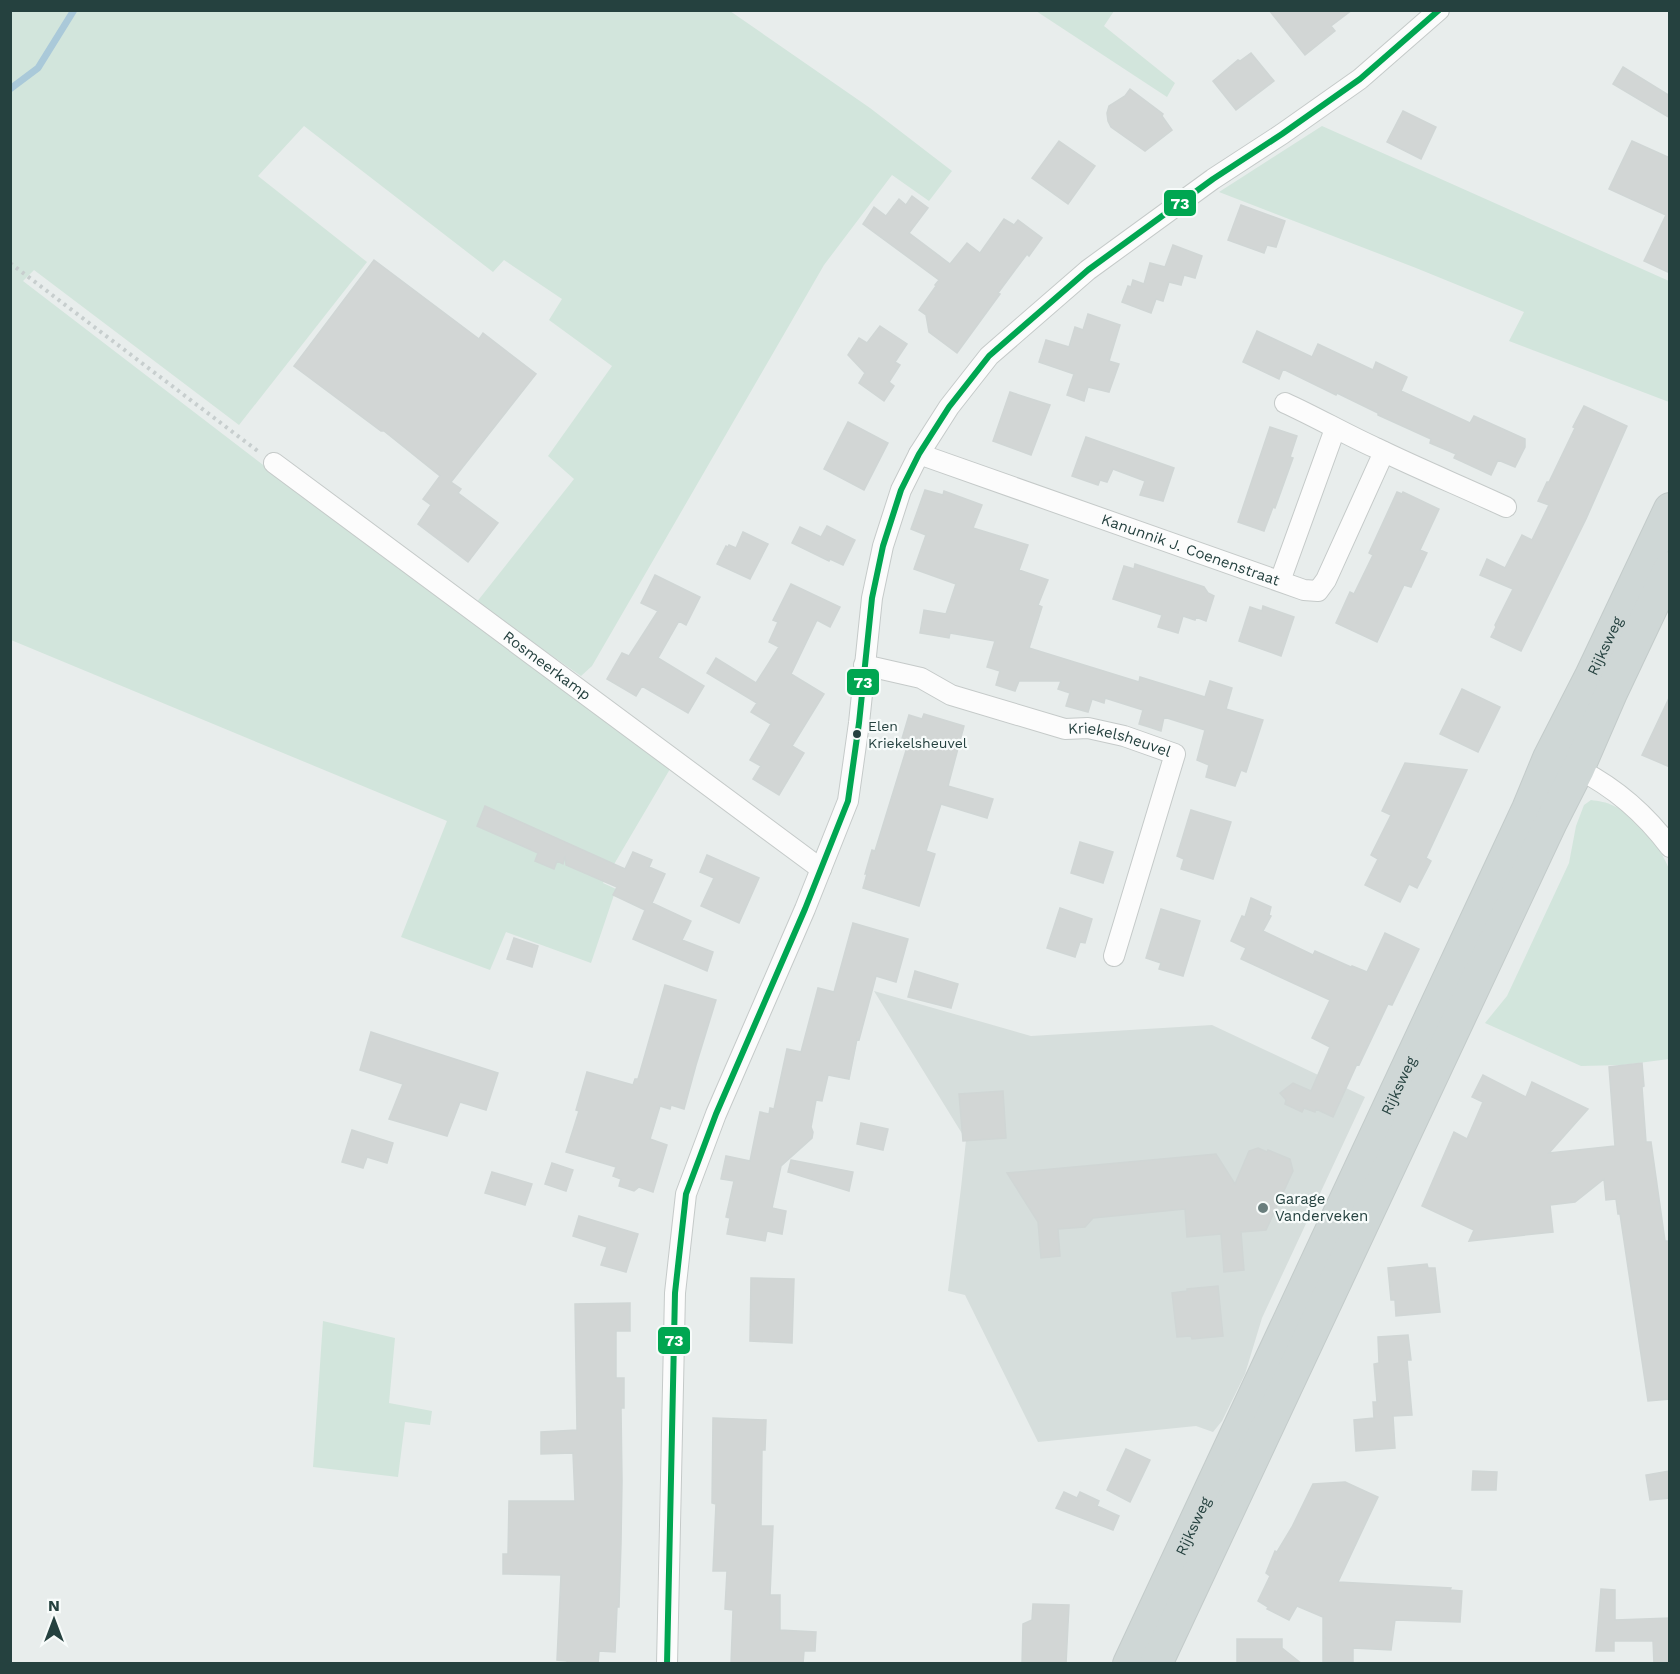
<svg xmlns="http://www.w3.org/2000/svg" width="1680" height="1674" font-family="'Work Sans',sans-serif">
<style>
.built{fill:#d6dedc}
.green{fill:#d2e5dc}
.lines{fill:none;stroke-linecap:round;stroke-linejoin:round}
.stream{stroke:#aac9d9;stroke-width:7}
.building{fill:#d2d6d5;stroke:#d0d6d5;stroke-width:1.5}
.street-casing{stroke:#c5cac9;stroke-width:22}
.primary-casing{stroke:#c3cbca;stroke-width:34}
.path{stroke:#c7cece;stroke-width:4;stroke-dasharray:3 4.5;stroke-linecap:butt}
.street{stroke:#fcfcfc;stroke-width:20}
.primary{stroke:#cfd7d6;stroke-width:32}
.bus-1-casing{stroke:#f7fbfa;stroke-width:10}
.bus-1{stroke:#00a651;stroke-width:6}
.bus-dot{fill:#25413f;stroke:#f7fbfa;stroke-width:2}
.poi-dot{fill:#697d7c;stroke:#f7fbfa;stroke-width:2}
.labels{text-anchor:middle;stroke-width:4.5;stroke-linejoin:round;paint-order:stroke}
.bus-label{font-size:14px;fill:#25413f;stroke:#f7fbfa;text-anchor:start}
.street-label{font-size:15px;fill:#25413f;stroke:#f7fbfa}
.poi-label{font-size:15px;fill:#25413f;stroke:#f7fbfa;text-anchor:start}
.line-badge{stroke:#f7fbfa;stroke-width:2}
.badge-label{font-size:16px;text-anchor:middle;font-weight:bold;fill:#fff}
</style>
<rect width="100%" height="100%" fill="#e8edec"/>
<path class="built" d="M874,991L1031,1036L1212,1025L1365,1097L1262,1318L1245,1374L1222,1421L1213,1432L1196,1426L1038,1442L965,1295L948,1291L961,1188L966,1140Z"/>
<path class="green" d="M10,11H730L870,108L952,171L929,201L892,175L824,265L592,666L581,676L476,603L574,479L548,456L612,366L549,320L562,299L504,260L493,272L304,126L258,176L367,262L239,425L34,270L23,281L305,497L670,769L603,883L616,889L591,963L506,932L490,970L401,937L447,821L11,640Z
M1036,11H1114L1104,26L1175,83L1167,97Z
M1322,126L1669,281V402L1509,341L1524,312L1416,268L1219,192Z
M1591,800C1598,801 1607,802 1614,806C1637,816 1660,846 1669,869V1059L1623,1065L1581,1066L1485,1023L1507,996L1569,863L1576,826L1584,805Z
M323,1321L395,1338L389,1403L432,1411L430,1425L405,1422L398,1477L313,1467Z"/>
<g class="lines">
<path class="stream" d="M10,89L38,68L74,10"/>
</g>
<path class="building" d="M1269,10H1352L1331,26L1335,31L1305,55Z
M1251,53L1274,81L1236,110L1213,81L1238,60L1240,61Z
M1623,67L1670,96V118L1613,84Z
M1130,89L1163,114L1162,116L1172,130L1145,151L1111,127L1108,121L1107,113L1109,106L1125,96Z
M1403,111L1436,127L1421,159L1387,142Z
M1059,141L1095,166L1068,204L1032,178Z
M1632,141L1670,158V273L1644,261L1666,215L1609,189Z
M912,196L928,208L909,233L950,264L967,243L980,253L1004,219L1014,225L1018,220L1042,238L1029,256L1027,254L998,293L1000,294L957,353L929,332L926,315L919,310L936,286L935,285L939,280L863,224L874,207L886,216L899,199L906,205Z
M1241,205L1285,221L1276,247L1267,245L1264,253L1228,240Z
M1173,245L1202,256L1195,278L1184,275L1181,285L1169,282L1163,301L1156,299L1151,313L1122,302L1128,286L1131,287L1133,280L1144,284L1150,263L1165,267Z
M374,260L479,339L483,333L536,374L451,482L461,489L458,493L498,523L468,562L418,524L431,505L423,499L440,476L384,431H381L294,366Z
M1088,314L1120,325L1109,361L1119,364L1109,392L1088,387L1084,401L1067,395L1074,374L1039,362L1046,340L1069,347L1075,327L1083,330Z
M880,326L907,344L895,362L900,365L889,382L894,386L884,401L859,383L865,373L848,355L859,338L867,343Z
M1257,331L1312,357L1318,344L1373,370L1376,362L1407,377L1401,391L1470,423L1474,416L1525,439V447L1515,467L1498,460L1491,475L1454,458L1456,454L1430,443L1431,439L1378,415V413L1337,393L1336,395L1283,369L1279,379L1243,362Z
M1010,392L1050,405L1031,455L993,441Z
M1584,406L1627,426L1586,519L1521,651L1491,637L1496,627L1495,625L1513,589L1480,575L1487,559L1505,568L1522,535L1532,540L1549,505L1538,501L1547,482H1549L1575,428L1573,427Z
M848,422L888,443L864,490L824,469Z
M1270,427L1297,436L1290,457L1293,458L1275,508L1273,507L1264,531L1238,522Z
M1086,437L1174,468L1163,501L1140,495L1145,481L1113,469L1107,482L1100,480L1098,485L1072,476Z
M925,490L943,495L944,491L982,505L973,528L1028,545L1019,570L1048,580L1038,605L1042,607L1029,648L1139,682L1140,677L1205,697L1210,681L1232,688L1226,709L1263,720L1246,772L1241,770L1235,786L1206,777L1209,765L1197,760L1205,730L1164,717L1161,731L1149,727L1139,724L1143,710L1105,698L1104,703L1092,699L1088,712L1066,706L1070,693L1058,689L1061,681H1019L1015,691L996,685L1000,671L987,667L995,641L950,633L949,638L920,633L924,610L946,614L956,584L914,569L926,535L911,529Z
M1397,492L1402,494L1403,492L1439,509L1420,550L1427,553L1411,587L1404,585L1377,642L1336,623L1350,592L1354,594L1373,555L1369,553Z
M827,526L855,540L843,565L830,559L829,561L792,543L800,527L821,537Z
M743,532L768,544L750,579L717,564L726,546L728,547L729,545L736,548Z
M1135,564L1204,587L1208,593L1214,596L1206,621L1196,617L1195,620L1183,616L1178,633L1158,627L1162,615L1113,599L1124,566L1134,569Z
M655,575L700,597L686,625L679,621L658,658L704,686L688,713L642,686L636,696L607,679L622,653L629,656L658,611L641,603Z
M791,584L840,607L830,627L817,620L791,674L824,694L792,746L804,753L779,795L753,779L761,766L750,760L771,724L751,712L757,703L707,673L716,658L756,683L779,647L769,642L778,622L773,620Z
M1263,606L1294,617L1281,656L1239,641L1250,607L1262,611Z
M1462,689L1500,707L1478,752L1440,734Z
M1670,696V767L1642,755Z
M924,714L964,726L948,786L993,799L987,818L941,804L926,851L935,854L919,906L863,888L867,874H865L872,850L875,851L908,744L901,742L909,715L922,719Z
M1405,763L1467,770L1426,858L1431,861L1417,888L1409,884L1400,902L1365,885L1378,859L1371,855L1391,815L1382,811Z
M485,806L625,869L633,852L652,860L649,867L665,874L652,903L691,921L682,940L713,952L707,971L633,939L645,910L613,895L617,887L566,865L565,856L563,864L557,861L554,869L535,861L538,853L477,826Z
M1191,810L1231,822L1213,879L1181,869L1184,859L1177,856Z
M1080,842L1113,852L1103,883L1071,873Z
M707,855L759,878L739,923L701,906L714,878L700,872Z
M1251,898L1271,907L1269,915L1271,916L1263,931L1313,955L1315,951L1351,967L1352,966L1367,972L1385,933L1419,949L1392,1005L1388,1004L1359,1065L1357,1064L1333,1117L1316,1109L1315,1112L1304,1108L1302,1112L1285,1104L1286,1100L1280,1093L1293,1083L1311,1091L1330,1047L1312,1038L1330,1000L1241,959L1246,948L1231,941L1242,916L1245,917Z
M1060,908L1092,919L1085,943L1080,942L1075,957L1047,948Z
M1161,909L1200,921L1183,976L1159,969L1161,963L1146,958Z
M853,923L908,939L896,982L876,976L859,1040L857,1039L849,1079L828,1075L822,1101L816,1100L811,1127L813,1132L812,1138L781,1166L772,1208L786,1211L782,1234L767,1231L765,1241L727,1234L730,1218L726,1217L734,1181L721,1179L726,1156L750,1161L760,1112L769,1114L770,1108L774,1109L787,1049L801,1052L818,988L834,992Z
M514,938L538,946L532,967L507,959Z
M915,971L958,984L951,1008L908,997Z
M665,985L716,1000L696,1065L684,1109L671,1105L670,1109L660,1106L650,1139L667,1145L653,1192L639,1187L634,1191L619,1186L621,1179L613,1176L616,1167L566,1152L579,1111L576,1110L587,1072L633,1085L635,1079H638Z
M371,1032L498,1073L486,1110L460,1102L447,1136L389,1119L403,1084L360,1070Z
M1642,1063L1644,1086L1642,1087L1646,1142H1651L1665,1241H1670V1399L1648,1401L1620,1214H1618L1616,1199L1606,1200L1604,1179L1575,1202L1550,1205L1553,1232L1469,1241L1474,1230L1422,1206L1454,1132L1467,1139L1483,1102L1472,1097L1483,1075L1526,1097L1532,1082L1588,1109L1549,1153L1615,1146L1609,1067Z
M1003,1091L1006,1138L963,1141L959,1094Z
M861,1123L888,1129L883,1150L857,1144Z
M352,1130L393,1143L387,1163L367,1157L363,1168L342,1162Z
M1258,1148L1267,1152L1268,1150L1290,1159L1293,1171L1266,1230L1241,1232L1244,1270L1224,1272L1221,1234L1187,1237L1185,1209L1093,1218L1085,1227L1058,1229L1060,1256L1041,1258L1038,1222L1007,1173L1216,1154L1235,1184L1249,1151Z
M791,1160L853,1172L849,1191L788,1172Z
M552,1163L573,1170L566,1191L545,1184Z
M492,1172L532,1184L525,1205L485,1193Z
M579,1216L638,1234L626,1272L601,1265L607,1247L573,1236Z
M1427,1264L1428,1268H1435L1440,1312L1396,1316L1395,1300H1391L1388,1268Z
M751,1278L794,1279L792,1343L750,1341Z
M1218,1286L1223,1336L1192,1339L1191,1336L1177,1337L1172,1293L1187,1291V1289Z
M630,1303V1331H616V1378H624V1408H621L622,1481L621,1543L619,1607H617L615,1652L599,1651L598,1664H567V1661L557,1660L561,1575L503,1574V1554H508L509,1501H575L573,1453L541,1454V1432L577,1430L575,1304Z
M1408,1335L1411,1360H1407L1412,1415L1393,1416L1395,1448L1356,1451L1354,1420L1374,1418L1373,1402H1377L1374,1364L1379,1363L1378,1337Z
M713,1418L766,1420L765,1450H762L761,1526H773L770,1595H780V1630L816,1632L815,1651H804L803,1664H731L733,1610L725,1609L727,1571H713L716,1504L712,1503Z
M1126,1449L1150,1460L1130,1502L1107,1490Z
M1473,1471L1497,1472L1496,1490H1472Z
M1670,1471V1498L1650,1500L1646,1475Z
M1345,1482L1378,1497L1338,1582L1451,1588L1450,1590L1462,1591L1460,1622L1395,1620L1391,1650L1353,1648V1662H1323V1638H1326L1323,1637V1617L1297,1606L1289,1620L1267,1609L1268,1607L1258,1601L1270,1576L1266,1573L1275,1551L1277,1552L1292,1527L1313,1484Z
M1064,1492L1077,1498L1080,1492L1099,1501L1097,1506L1119,1516L1113,1530L1056,1508Z
M1601,1589L1615,1590V1620L1670,1618V1664H1654L1653,1641H1614V1651H1596Z
M1033,1604L1069,1605L1066,1664H1022L1023,1624L1032,1620Z
M1237,1639H1282V1648L1302,1664H1237Z"/>
<g class="lines">
<g class="street-casing">
<g id="street">
<path d="M1285,403C1316,417 1345,434 1376,448C1419,469 1463,487 1506,507"/>
<path id="s1" d="M919,454L1304,590L1318,591L1326,580L1384,452"/>
<path id="s2" d="M274,463L821,869"/>
<path d="M1280,581L1335,429"/>
<path id="s3" d="M864,665L921,678L951,695L1065,729L1088,728L1124,736L1175,754L1114,956"/>
<path d="M1578,769C1614,787 1646,815 1670,847"/>
<path d="M667,1664L675,1293L686,1194L716,1114L805,909L848,801L859,723L872,598L883,546L901,490L919,454L949,407L989,356L1088,270L1213,179L1282,134L1360,79L1439,10"/>
</g>
</g>
<g class="primary-casing">
<g id="primary">
<path id="s4" d="M1129,1664L1528,809L1549,758L1591,676L1670,509"/>
<path d="M1156,1664L1551,822L1578,769L1611,693L1670,568"/>
</g>
</g>
<path class="path" d="M10,263L259,452"/>
<use href="#street" class="street"/>
<use href="#primary" class="primary"/>
<g class="bus-1-casing">
<path id="bus-1" d="M667,1664L675,1293L686,1194L716,1114L805,909L848,801L859,723L872,598L883,546L901,490L919,454L949,407L989,356L1088,270L1213,179L1282,134L1360,79L1439,10"/>
</g>
<use href="#bus-1" class="bus-1"/>
</g>
<circle class="bus-dot" cx="857" cy="734" r="5"/>
<circle class="poi-dot" cx="1263" cy="1208" r="6"/>
<g class="labels">
<g class="bus-label">
<text x="868" y="731">Elen<tspan x="868" dy="17">Kriekelsheuvel</tspan></text>
</g>
<g class="street-label">
<text dy="5" stroke="none"><textPath href="#s1" startOffset="288">Kanunnik J. Coenenstraat</textPath></text>
<text dy="5" stroke="none"><textPath href="#s4" startOffset="1124">Rijksweg</textPath></text>
<text dy="5" stroke="none"><textPath href="#s2" startOffset="340">Rosmeerkamp</textPath></text>
<text dy="5" stroke="none"><textPath href="#s3" startOffset="268">Kriekelsheuvel</textPath></text>
<text dy="5" stroke="none"><textPath href="#s4" startOffset="638">Rijksweg</textPath></text>
<text dy="5" stroke="none"><textPath href="#s4" startOffset="152">Rijksweg</textPath></text>
</g>
<g class="poi-label">
<text x="1275" y="1204">Garage<tspan x="1275" dy="17">Vanderveken</tspan></text>
</g>
</g>
<g class="line-badge">
<rect x="1163" y="189" width="34" height="28" rx="6" fill="#00a651"/>
<rect x="846" y="668" width="34" height="28" rx="6" fill="#00a651"/>
<rect x="657" y="1326" width="34" height="29" rx="6" fill="#00a651"/>
</g>
<g class="badge-label">
<text x="1180" y="209">73</text>
<text x="863" y="688">73</text>
<text x="674" y="1346">73</text>
</g>
<rect width="1680" height="1674" fill="none" stroke="#25413f" stroke-width="24"/>
<g transform="translate(54 1620)" stroke="#f7fbfa" stroke-width="4.5" paint-order="stroke">
<path d="M0-4.5L10 22L0 15L-10 22Z" fill="#25413f"/>
<text y="-9" font-size="16" font-weight="bold" text-anchor="middle" fill="#25413f">N</text>
</g>
</svg>
